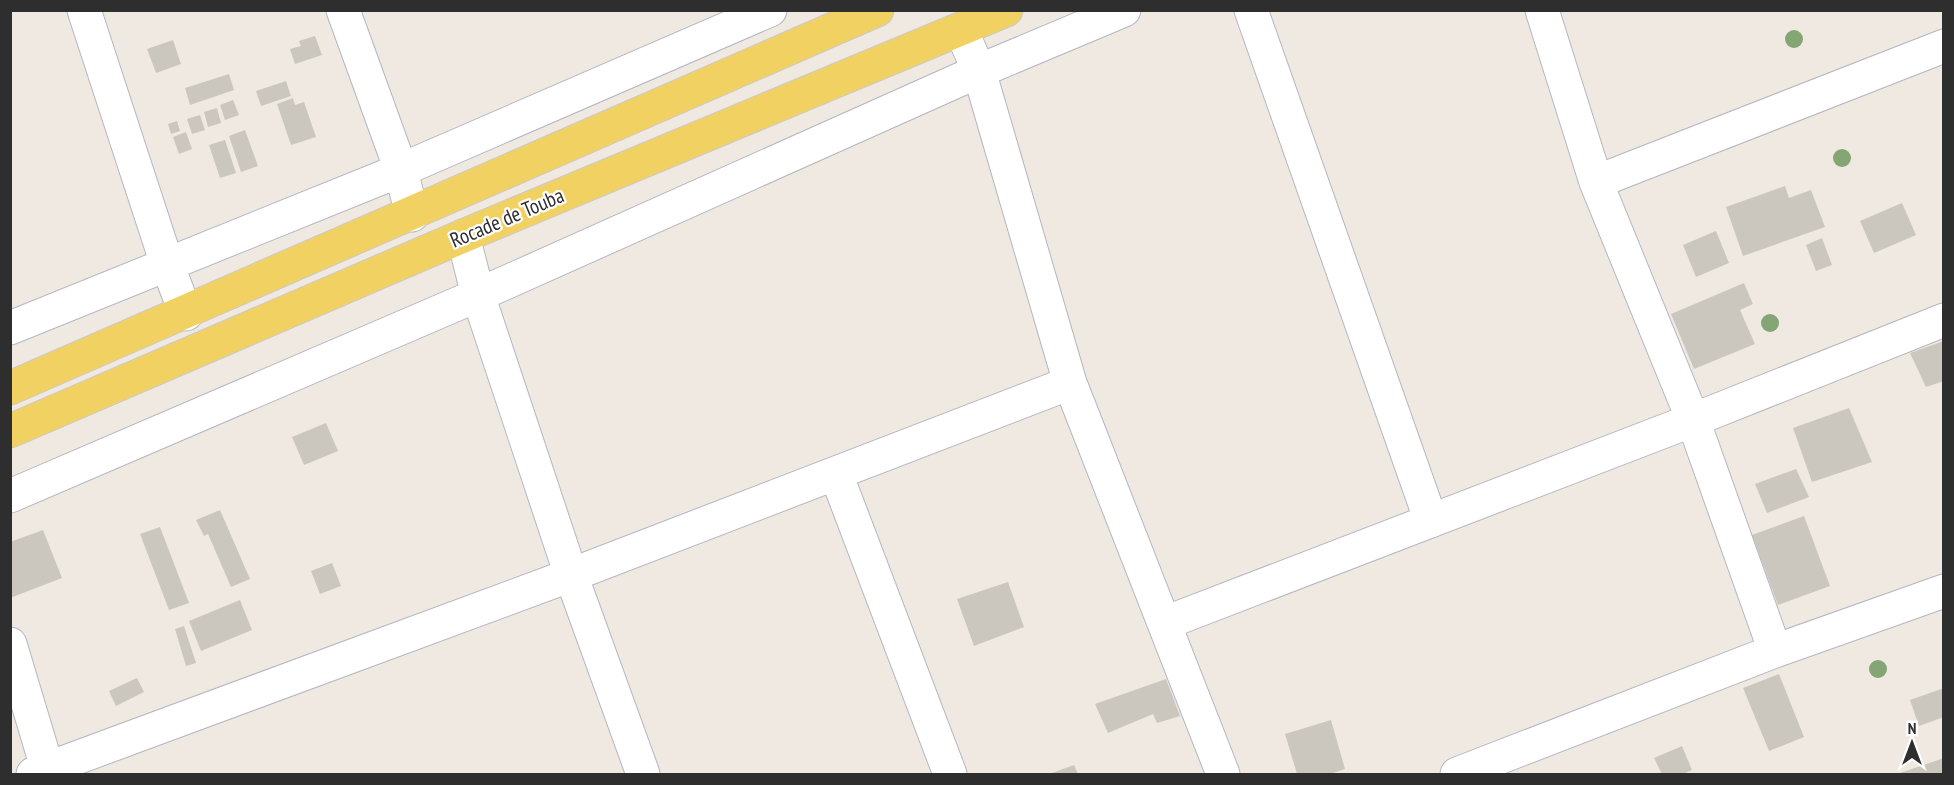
<svg xmlns="http://www.w3.org/2000/svg" width="1954" height="785" font-family="'PT Sans Narrow',sans-serif">
<style>
.building{fill:#cbc7bf}
.lines{fill:none;stroke-linecap:round;stroke-linejoin:round}
.minor-casing{stroke:#b4b7c1;stroke-width:35}
.major-casing{stroke:#c9c9c9;stroke-width:35}
.minor{stroke:#fff;stroke-width:33}
.major{stroke:#f2d163;stroke-width:33}
.tree{fill:#84a574}
.labels{text-anchor:middle;stroke-width:4.5;stroke-linejoin:round;paint-order:stroke}
.street-label{font-size:21px;fill:#2e2e2e;stroke:#fff}
</style>
<rect width="100%" height="100%" fill="#efe9e1"/>
<path class="building" d="M315,36L322,55L295,64L290,49L301,46L299,41Z
M173,40L181,64L156,73L147,49Z
M229,74L234,90L190,105L185,88Z
M286,81L291,96L261,106L256,91Z
M293,98L295,105L304,102L316,137L291,145L277,104Z
M233,100L239,115L225,120L220,105Z
M217,108L221,123L208,127L204,112Z
M200,115L205,130L192,134L187,119Z
M177,121L180,131L171,134L168,124Z
M245,130L258,166L241,172L229,136Z
M186,132L192,149L179,154L173,137Z
M225,140L236,173L220,178L209,145Z
M1785,186L1789,198L1811,190L1825,227L1743,256L1726,207Z
M1902,203L1916,235L1874,253L1860,221Z
M1716,231L1729,263L1696,277L1683,245Z
M1822,238L1832,265L1816,271L1806,245Z
M1744,283L1753,304L1740,310L1755,344L1694,369L1671,314Z
M1944,341V381L1926,387L1910,353Z
M1849,408L1872,462L1812,482L1793,428Z
M326,423L338,451L304,465L292,437Z
M1796,469L1809,497L1767,513L1755,484Z
M220,510L250,579L231,587L208,534L204,536L196,520Z
M1804,516L1830,586L1778,605L1752,535Z
M160,527L189,603L169,610L140,534Z
M43,530L62,578L10,598V542Z
M332,563L341,586L320,594L311,571Z
M1008,582L1024,627L974,646L957,599Z
M240,600L252,630L201,651L189,621Z
M184,626L196,663L186,666L175,629Z
M1779,674L1804,737L1769,751L1743,688Z
M137,678L144,692L116,706L109,691Z
M1166,679L1180,716L1157,723L1153,714L1108,733L1095,704Z
M1944,688V717L1919,726L1910,700Z
M1331,720L1345,769L1330,774H1297L1285,734Z
M1682,746L1692,770L1683,774H1662L1654,758Z
M1944,758V774H1897Z
M1074,765L1078,774H1049Z"/>
<g class="lines">
<g class="minor-casing">
<path id="minor" d="M84,10L167,264L186,314
M343,10L401,170L412,215
M1251,10L1431,521
M1542,10L1596,182L1693,420L1775,651
M961,30L979,71L1070,383L1223,774
M1596,182L1944,46
M463,236L478,295L571,575L643,774
M10,328L401,170L770,10
M836,474L950,774
M10,496L478,295L979,71L1124,10
M1165,623L1693,420L1944,320
M10,644L49,774
M33,774L571,575L1070,383
M1457,774L1775,651L1944,591"/>
</g>
<g class="major-casing">
<path id="major" d="M10,388L877,10
M10,431L463,236L1006,10"/>
</g>
<use href="#minor" class="minor"/>
<use href="#major" class="major"/>
</g>
<g class="tree">
<circle cx="1794" cy="39" r="9"/>
<circle cx="1842" cy="158" r="9"/>
<circle cx="1770" cy="323" r="9"/>
<circle cx="1878" cy="669" r="9"/>
</g>
<g class="labels">
<g class="street-label">
<text transform="translate(507 218) rotate(-23)" y="7">Rocade de Touba</text>
</g>
</g>
<rect width="1954" height="785" fill="none" stroke="#2e2e2e" stroke-width="24"/>
<g transform="translate(1912 743)" stroke="#ffffff" stroke-width="4.5" paint-order="stroke">
<path d="M0-4.5L10 22L0 15L-10 22Z" fill="#2e2e2e"/>
<text y="-9" font-size="16" font-weight="bold" text-anchor="middle" fill="#2e2e2e">N</text>
</g>
</svg>
